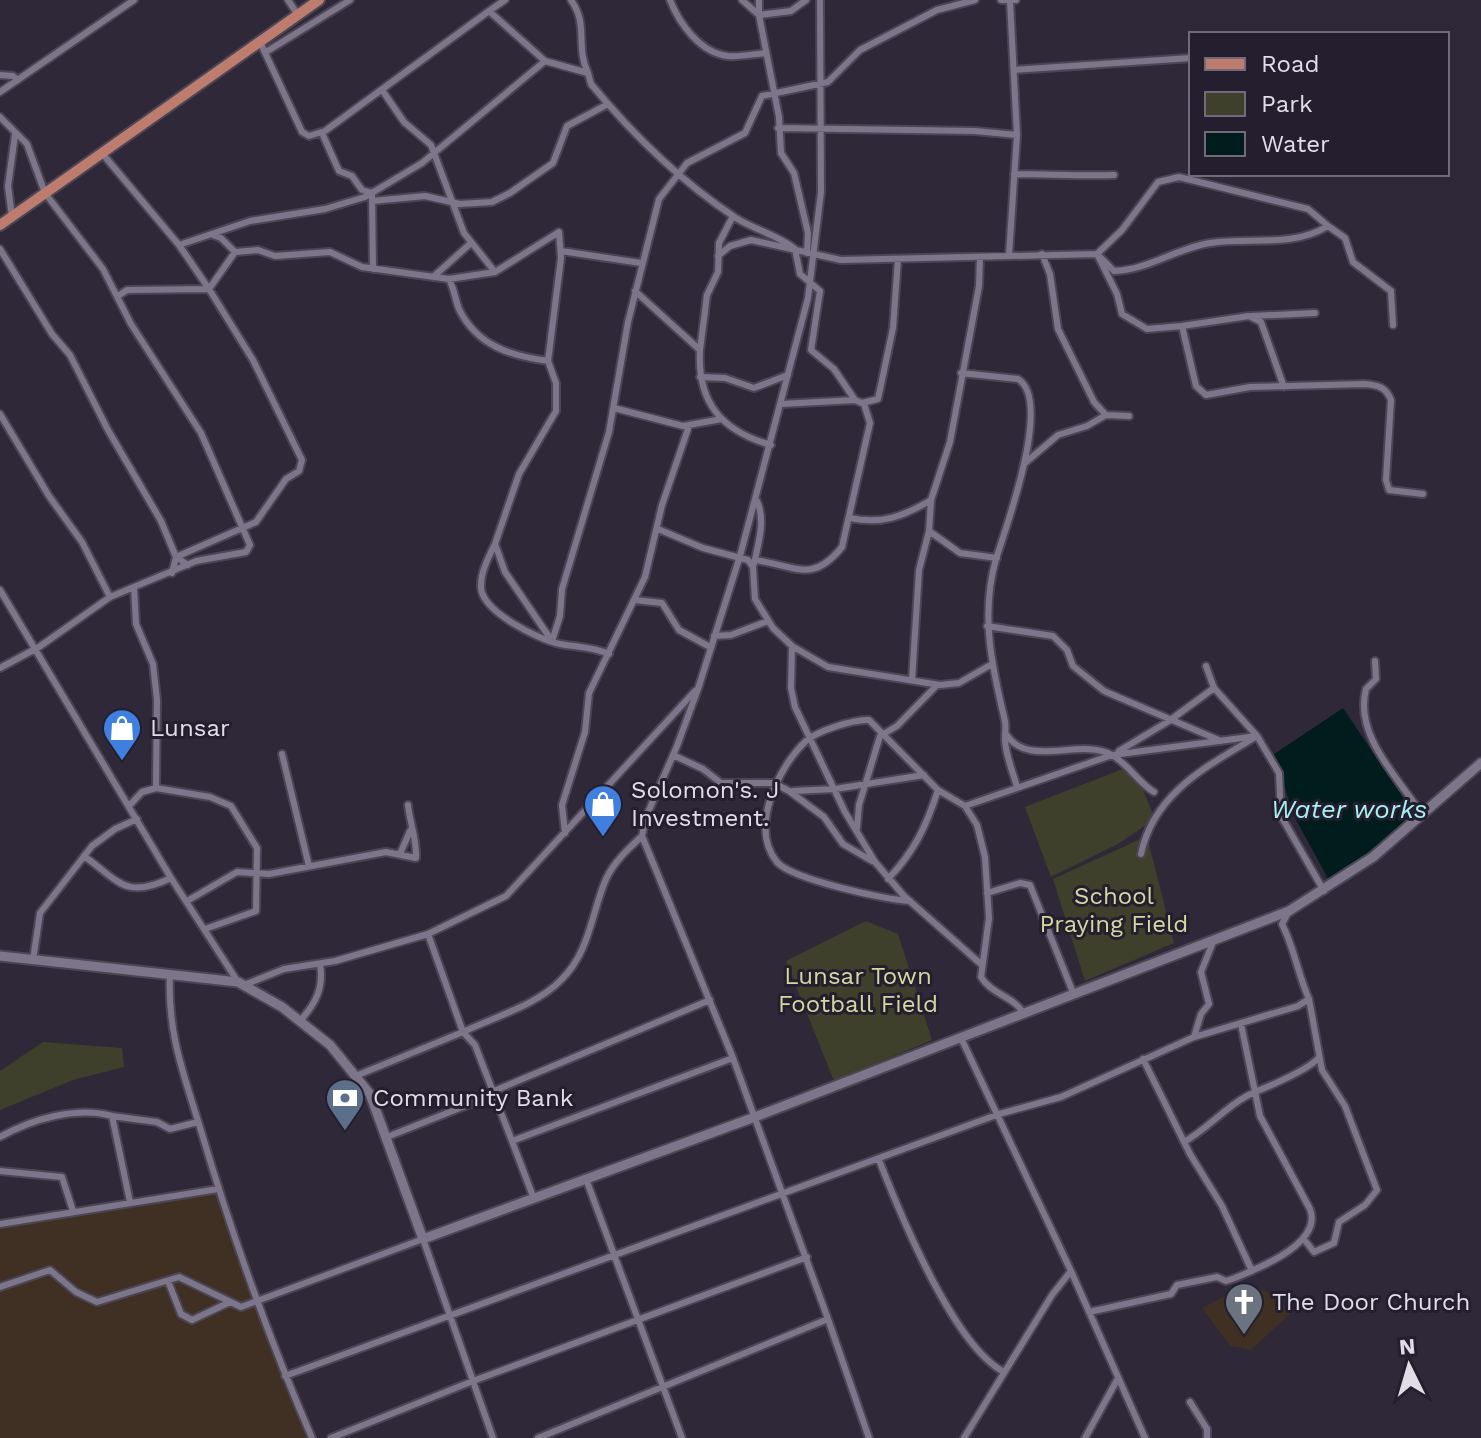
<svg xmlns="http://www.w3.org/2000/svg" width="1481" height="1438" font-family="'Work Sans',sans-serif">
<style>
.education{fill:#3f3023}
.green{fill:#3e402b}
.water{fill:#011c1d}
.lines{fill:none;stroke-linecap:round;stroke-linejoin:round}
.street-casing{stroke:#4c4654;stroke-width:10}
.secondary-casing{stroke:#4c4654;stroke-width:13}
.primary-casing{stroke:#4c4654;stroke-width:14}
.street{stroke:#7d768a;stroke-width:6}
.secondary{stroke:#7d768a;stroke-width:9}
.primary{stroke:#bd7c6e;stroke-width:10}
.labels{text-anchor:middle;stroke-width:6;stroke-linejoin:round;paint-order:stroke}
.poi-label{font-size:24px;fill:#e1dde8;stroke:#241e2f;text-anchor:start}
.park-label{font-size:24px;fill:#d3d8a1;stroke:#241e2f}
.water-label{font-size:26px;font-style:italic;fill:#a6f0f2;stroke:#241e2f}
</style>
<rect width="100%" height="100%" fill="#2e2839"/>
<path class="education" d="M218,1189L313,1438H0V1224Z
M1247,1284L1275,1295L1291,1313L1251,1350L1230,1346L1202,1308Z"/>
<path class="green" d="M1133,765L1155,819L1118,844L1051,877L1025,807Z
M1147,836L1174,943L1085,981L1053,879Z
M866,921L898,934L932,1040L834,1081L786,961Z
M43,1042L122,1048L124,1067L73,1080L0,1110V1071Z"/>
<path class="water" d="M1343,708L1416,817L1332,886L1294,816L1274,754Z"/>
<g class="lines">
<g class="street-casing">
<path id="street" d="M288,0L298,15
M571,0C589,25 575,46 588,73
M670,0C679,23 700,53 728,56C740,57 754,54 766,53
M742,0L759,15L791,11L806,0
M759,0V15L779,117L781,153L794,173L808,233L807,253
M820,0L821,192L808,298L740,556L698,689L677,746L646,817L642,836L733,1058L828,1319
M1001,0H1016
M489,11L505,0
M260,42L302,132L309,136L325,131L489,11L545,61L588,73L591,84C634,136 680,181 736,218C755,230 778,235 795,249L800,274L820,291L811,350L834,369L855,400
M266,52L350,0
M1014,70L1191,58
M0,75L13,76L18,80
M382,90L404,122L431,145L464,233L495,272
M0,92L134,0
M0,117L27,144L45,193L103,269L131,324L201,433L250,545L246,552L196,561L110,597L39,647L0,668
M778,128L975,131L1017,135
M322,133L339,171L352,176L362,190L372,193L373,269
M101,152L179,245L209,289L253,360L302,460L299,471L286,479L256,522L176,557L188,565
M1014,174C1048,174 1080,176 1114,175
M372,201L425,196L460,204L492,202L510,193L553,163L567,126L608,104
M12,217L8,186L15,135
M213,235L221,238L235,252
M179,245L250,221L325,209L365,197L422,163L545,61
M0,249L52,334L70,355L108,430L161,521L176,557L172,573
M561,251L641,263
M1042,254L1050,274L1058,329L1094,402L1106,415L1129,416
M1009,255L1017,135L1010,1
M718,256L730,246L751,240L841,260L1097,254L1122,230L1158,182L1179,177L1308,209L1328,226
M433,277L471,243
M449,279C454,288 455,299 459,309C477,346 511,356 548,361
M635,291L700,350C697,402 721,431 771,445
M118,296L127,290L209,289L235,252L258,250L275,256L330,252L362,267L449,279L495,272L559,232L561,258L548,361L556,383V411L519,474L495,544L505,572L552,641
M1252,316L1315,313
M1393,325L1391,291L1353,262L1345,238L1328,226C1292,248 1250,237 1210,243C1177,248 1148,270 1114,271L1097,254L1117,294L1122,314L1147,329L1182,326L1196,386L1206,395L1250,387L1364,384C1378,385 1386,387 1391,400L1386,480L1389,490L1423,494
M1182,326L1249,316L1261,322L1284,387
M700,350L707,295L718,272L719,243L733,216
M961,373L1018,379C1053,400 1006,527 996,559C980,615 992,667 1005,721C1006,728 1005,733 1005,739C1005,754 1013,772 1017,787
M700,377L725,378L754,388L788,375
M862,403L878,399L893,328L898,259
M614,408L683,426L722,419
M0,414L49,496L82,542L110,597
M1025,463L1058,435L1087,426L1106,415
M850,518C882,525 904,516 931,500
M658,529L703,548L748,560L753,567L755,599L773,628L792,646L828,667L940,685L959,683L992,664
M929,531L960,553L997,558
M494,546C488,558 480,574 481,588C483,612 539,640 560,644C578,647 593,647 609,654
M755,560C796,566 812,584 842,547L870,423L864,404L855,400L781,404
M754,564C758,544 766,521 757,501
M134,587L136,624L153,664L157,700L156,788
M0,590L171,878L238,982
M635,600L662,603L679,630L710,647
M987,626L1053,636L1067,650L1073,666L1104,691L1221,741
M714,636L731,635L768,621
M552,641L560,616L562,589L609,432L628,322L659,199L687,163L745,133L762,96L828,82L860,50L937,10L975,0
M792,646L791,688L795,707L845,812L875,862L904,896L982,965
M1375,661L1376,679L1366,689C1354,735 1397,776 1421,813
M912,680L919,570L929,531L931,500L950,442L979,286L980,257
M1006,734C1028,769 1081,737 1112,755C1128,764 1138,782 1154,792
M1119,751L1169,721L1214,688
M282,754L309,866
M673,755L703,769L721,783H774L789,791L824,817L843,844L872,861
M793,791L835,789L924,775
M129,806L142,792L156,788L210,797L231,806L257,848L256,911L205,929
M965,806L1112,755L1257,736L1279,773L1281,816L1324,891
M857,828L859,805L880,736L897,726L937,685
M565,833L562,805L585,732L589,693L645,577L662,505L689,426
M642,836C628,849 614,862 606,879C591,914 590,952 561,980C537,1005 494,1017 463,1032L475,1045L512,1141L733,1058
M400,854L410,831
M1141,854C1154,792 1208,766 1257,736L1214,688L1206,666
M84,856C119,881 125,900 171,878
M888,879C914,852 926,827 938,790
M987,893L1020,883L1030,885L1074,995
M187,901L237,872L269,874L386,852L416,858C417,839 410,824 408,805
M910,901C886,900 791,879 777,862C749,828 778,767 806,741C817,731 854,719 869,720L938,790L965,806L977,825L985,857L989,918L981,977C992,995 1014,996 1024,1014
M33,960L40,913L92,846L115,829L137,819
M170,974C167,1035 185,1077 202,1134C233,1238 269,1339 312,1438
M244,985L284,969L335,961L428,934L506,896L695,691
M300,1021C316,1003 324,988 320,964
M1194,1037L1201,1014L1209,1004L1201,972L1213,942
M961,1038L1071,1271L1052,1295L964,1438
M1143,1059L1190,1154L1222,1206L1252,1271
M358,1075L463,1032L428,934
M494,1091L710,1000
M112,1116L157,1122L170,1129L198,1122
M0,1137C32,1119 77,1106 112,1116L130,1202
M387,1137L495,1094
M512,1141L534,1199
M1184,1142C1209,1128 1229,1103 1255,1092C1270,1086 1312,1068 1319,1057
M879,1160C901,1216 953,1345 1004,1372
M0,1171L62,1177L73,1211
M586,1179L682,1438
M0,1224L218,1189
M1303,1238L1314,1252L1334,1243L1339,1222L1365,1205L1377,1190L1345,1106L1322,1070L1309,999
M1071,1271L1145,1438
M168,1281L181,1314L192,1320L230,1302
M0,1287L50,1270L76,1292L97,1302L179,1277L241,1307L423,1239L493,1438
M1089,1312L1171,1294L1177,1285L1217,1277L1226,1281L1235,1278C1259,1268 1323,1243 1310,1209L1260,1116L1241,1024
M285,1376L999,1114L1061,1097L1194,1037L1298,1006L1309,999C1298,975 1294,947 1282,924L1289,911
M1190,1402L1207,1429V1438
M331,1438L473,1381L807,1257
M538,1438L828,1319L869,1438
M1085,1438L1117,1380"/>
</g>
<g class="secondary-casing">
<path id="secondary" d="M0,956L238,982L282,1007L330,1045L370,1094L423,1239L755,1117L1289,911L1373,857L1481,763"/>
</g>
<g class="primary-casing">
<path id="primary" d="M0,225L319,0"/>
</g>
<use href="#street" class="street"/>
<use href="#secondary" class="secondary"/>
<use href="#primary" class="primary"/>
</g>
<defs>
<g id="shop-pin" transform="scale(2)"><path d="M0 17L-7.5 6A9.5 9.5 0 1 1 7.5 6Z" fill="#3f7fe0" stroke="#241e2f"/><path d="M-5-2.5h2.3a2.7 3.5 0 0 1 5.4 0H5L5.5 6h-11ZM-1.5-2.5h3a1.5 2.3 0 0 0-3 0Z" fill="#fff"/></g>
<g id="bank-pin" transform="scale(2)"><path d="M0 17L-7.5 6A9.5 9.5 0 1 1 7.5 6Z" fill="#5c6f8a" stroke="#241e2f"/><path d="M-6-4H6V4H-6ZM0-2.3a2.3 2.3 0 1 0 0 4.6a2.3 2.3 0 1 0 0-4.6Z" fill="#fff"/></g>
<g id="church-pin" transform="scale(2)"><path d="M0 17L-7.5 6A9.5 9.5 0 1 1 7.5 6Z" fill="#6b7280" stroke="#241e2f"/><path d="M-1.2-6h2.4v3.5h3.3v2.4h-3.3V6h-2.4V-.1h-3.3v-2.4h3.3Z" fill="#fff"/></g>
</defs>
<g fill-rule="evenodd">
<use href="#shop-pin" x="122" y="728"/>
<use href="#shop-pin" x="603" y="804"/>
<use href="#bank-pin" x="345" y="1098"/>
<use href="#church-pin" x="1244" y="1302"/>
</g>
<g class="labels">
<g class="poi-label">
<text x="150" y="736">Lunsar</text>
<text x="631" y="798">Solomon's. J<tspan x="631" dy="28">Investment.</tspan></text>
<text x="373" y="1106">Community Bank</text>
<text x="1272" y="1310">The Door Church</text>
</g>
<g class="park-label">
<text x="1114" y="904">School<tspan x="1114" dy="28">Praying Field</tspan></text>
<text x="858" y="984">Lunsar Town<tspan x="858" dy="28">Football Field</tspan></text>
</g>
<g class="water-label">
<text x="1349" y="818">Water works</text>
</g>
</g>
<rect x="1189" y="32" width="260" height="144" fill="#241e2f" stroke="#706a79" stroke-width="2"/>
<rect x="1205" y="58" width="40" height="12" fill="#bd7c6e" stroke="#706a79" stroke-width="2"/>
<text x="1261" y="72" font-size="24" fill="#e1dde8">Road</text>
<rect x="1205" y="92" width="40" height="24" fill="#3e402b" stroke="#706a79" stroke-width="2"/>
<text x="1261" y="112" font-size="24" fill="#e1dde8">Park</text>
<rect x="1205" y="132" width="40" height="24" fill="#011c1d" stroke="#706a79" stroke-width="2"/>
<text x="1261" y="152" font-size="24" fill="#e1dde8">Water</text>
<g transform="translate(1409 1366) rotate(355)" stroke="#241e2f" stroke-width="6" paint-order="stroke">
<path d="M0-6L14 30L0 20L-14 30Z" fill="#e1dde8"/>
<text y="-12" font-size="22" font-weight="bold" text-anchor="middle" fill="#e1dde8">N</text>
</g>
</svg>
